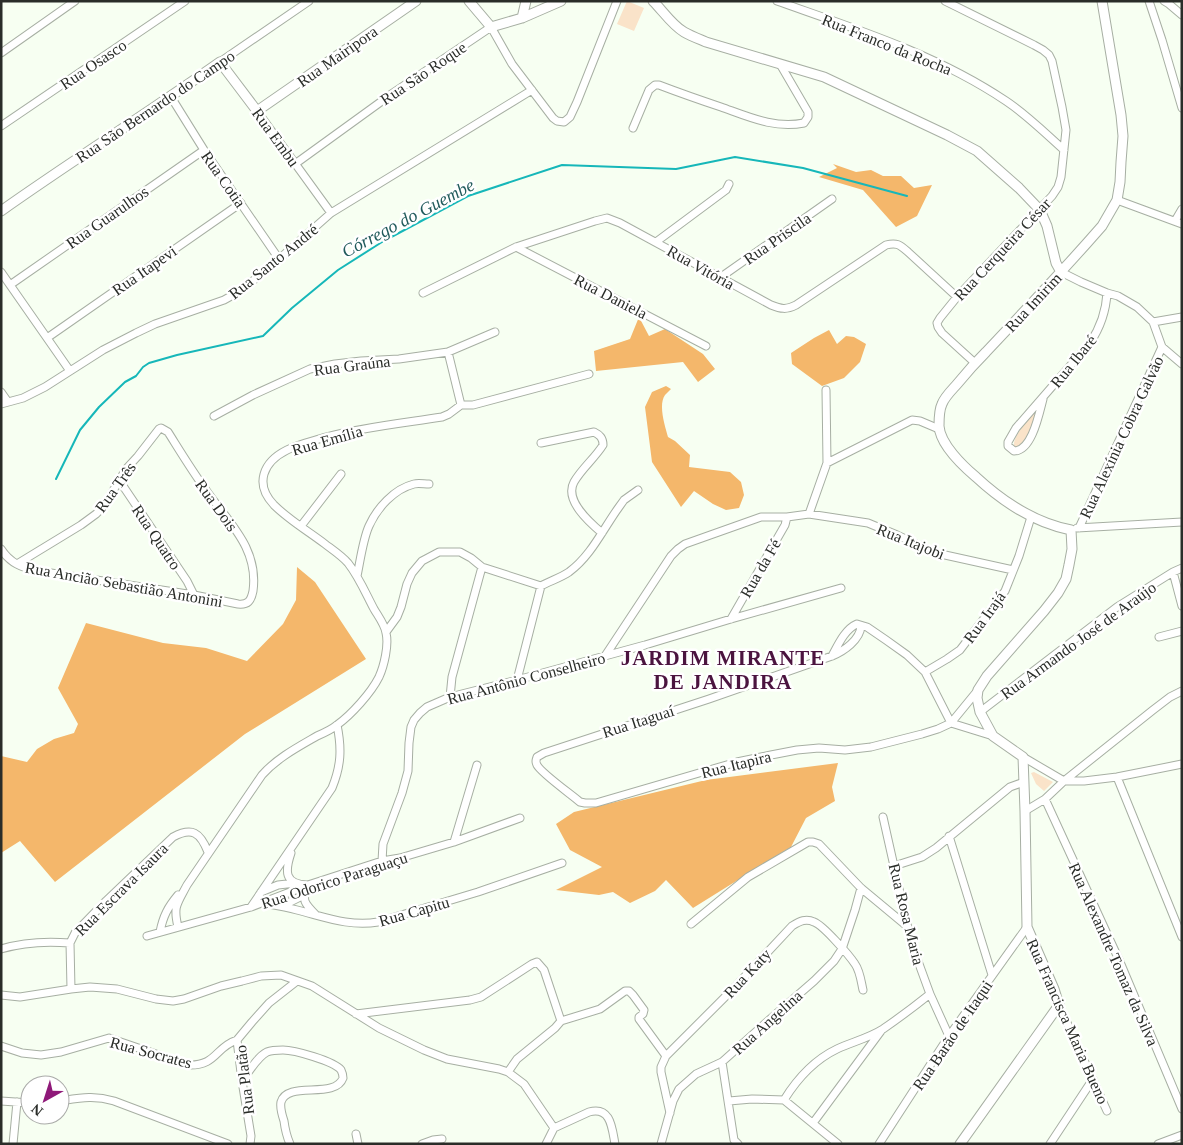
<svg xmlns="http://www.w3.org/2000/svg" width="1183" height="1145" font-family="Georgia,serif">
<style>
.green{fill:#fae3c9}
.forest{fill:#f4b76b}
.lines{fill:none;stroke-linecap:round;stroke-linejoin:round}
.stream{stroke:#16b7b9;stroke-width:2}
.minor-casing{stroke:#a7afa3;stroke-width:9}
.tertiary-casing{stroke:#a7afa3;stroke-width:11}
.minor{stroke:#fff;stroke-width:7}
.tertiary{stroke:#fff;stroke-width:9}
.labels{text-anchor:middle;stroke-width:5;stroke-linejoin:round;paint-order:stroke}
.street-label{font-size:16px;fill:#2a2d29;stroke:#fff}
.water-label{font-size:18px;font-style:italic;fill:#215b5c;stroke:#fff}
.district-label{font-size:21px;font-weight:bold;letter-spacing:1px;fill:#4b143f;stroke:#fff}
</style>
<rect width="100%" height="100%" fill="#f7fff2"/>
<path class="green" d="M627,1L644,8L634,31L617,24Z
M1036,410C1032,427 1031,435 1019,449L1014,447C1012,436 1029,419 1036,410Z
M1034,772L1053,782L1044,791L1036,784L1031,773Z"/>
<path class="forest" d="M833,164L856,172L871,170L883,176H901L914,188L932,185L917,216L896,227L863,190L819,177L837,168Z
M639,317L649,336L665,329L703,354L715,369L698,382L683,362L596,371L594,351L630,339Z
M829,330L837,344L846,336L854,337L866,344L860,362L844,378L822,386L792,364L791,353L814,338Z
M666,386L671,389C669,391 667,393 665,395C658,405 665,426 668,437L675,441L690,455L689,467L730,472L741,482L744,495L739,508L726,510L713,504L694,491L681,507L652,462L645,407L652,392Z
M297,567L315,582L366,659L245,734L55,882L20,841L1,853V756L27,762L37,749L54,739L74,733L78,724L58,688L86,623L163,643L206,648L247,661L283,624L296,600Z
M838,763L832,787L835,801L806,818L791,847L693,908L666,880L655,891L630,903L613,892L599,895L556,890L602,867L570,850L556,824L574,812L706,780Z"/>
<g class="lines">
<path class="stream" d="M56,479L80,430L99,407L125,382L136,376L143,367L149,363L177,355L263,336L292,308L338,270L382,242L468,196L562,165L676,169L735,157L803,168L907,196"/>
<g class="minor-casing">
<path id="minor" d="M777,1C856,29 936,54 1006,101C1027,115 1045,133 1064,150
M945,1L1034,45L1043,50L1049,55L1052,61L1062,107L1066,130L1061,177L1058,187L1052,196L957,297L940,318L937,323L938,327L942,333L975,363
M1149,1L1162,40L1182,108
M1164,1L1169,4L1182,15
M1,53L75,1
M220,62L309,1
M171,97L204,150L279,259
M257,111L331,213
M1,126L185,1
M633,128L649,90L655,85H659C680,93 700,100 721,107C749,117 775,129 804,123L808,117V112L780,64
M295,164L393,93L491,27L512,64L553,118L557,121L564,122L570,117L577,102L617,1
M1117,200L1182,224
M1175,221L1182,209
M656,242L726,190L729,184
M516,247L706,346
M1,272L70,371
M1061,272L1081,282L1107,293L1118,296L1137,307L1153,322L1162,347L1182,364
M721,277L832,199
M10,285L204,150
M423,293L516,247L595,221L607,218L620,223L771,305C781,309 786,310 796,305L886,245C897,242 900,245 908,252L957,297
M1153,322L1182,317
M47,338L241,203
M448,352L461,405
M1,392L8,402
M1043,399C1039,414 1032,451 1014,451L1008,446V442L1016,428L1090,343C1100,328 1106,312 1107,293
M1,404L23,398L45,387L103,350L136,333L155,324L224,300L242,290L279,259L331,213L532,90
M214,416L253,395L310,369L335,364L361,361L399,359L448,352L495,332
M541,443L594,432C600,435 603,438 603,445C595,458 582,468 574,482C564,500 589,522 602,533
M827,463L912,420L920,421L939,429
M119,480L187,581L194,595
M809,514L827,463L826,390
M301,526L341,474
M1077,528L1182,522
M1079,528L1162,347
M1,549C10,563 22,568 38,571L194,595L238,604C248,605 251,601 253,591C259,548 228,522 206,490C192,471 180,451 168,432L161,428L159,429L138,456L126,469L104,506L96,514L81,525L17,564
M1173,572L1182,568
M357,576C360,562 363,539 369,526C377,508 394,489 414,484C418,483 424,484 429,484
M731,619L785,525L787,517
M861,626C860,640 844,651 832,656L709,699L544,753L537,757C536,761 535,761 537,765C541,773 572,795 580,802L585,803H596L737,762L771,755L797,750L819,748L845,750L871,747L922,734L938,729L951,723L978,690
M386,632L397,617L401,607L407,584L412,573L422,561L439,552H460L471,558L482,567L541,586C550,581 560,578 569,572C591,556 603,529 619,507L624,500L638,490
M1159,637L1182,631
M605,656L671,556L678,549L685,544L761,517H787L809,514L868,523L897,535L936,553L1013,570
M832,656C838,645 845,629 857,624L867,627L886,640L907,655L925,672L951,723
M925,672L947,659L960,650L1005,591L1019,556L1031,517
M517,680L541,586
M450,697L452,677L482,567
M980,712L1117,607L1173,572L1182,606
M951,723L993,736
M1023,757L1064,781H1084L1117,777L1182,764
M1117,777L1182,937
M1045,799L1120,962L1182,1109
M1025,811L1045,799L1064,781L1153,710L1170,697L1182,691
M883,817L911,942L930,994L949,1036
M949,836L992,975
M454,842L477,765
M291,853C285,871 284,884 307,885C302,901 304,903 316,915
M382,861L383,844L402,793L408,771L409,743L411,727L414,720L420,713L427,707L450,697L517,680L645,645L731,619L841,588
M894,866L922,857L936,848L1010,787L1024,782
M261,892L278,885L296,883
M263,903C274,905 286,907 297,910C325,917 350,927 378,922L478,892L562,863
M280,905L290,902L304,895
M251,907L332,788C341,766 342,749 337,725
M691,924L748,877L808,842H813L819,844L861,888L908,927
M178,927C173,906 177,904 187,885L262,775C277,758 298,747 317,736C324,733 331,730 337,725C351,715 371,693 379,677C384,666 389,645 386,633C385,625 378,616 374,609C366,594 359,577 348,563C342,556 333,550 325,544C308,531 289,520 274,505C254,484 263,462 287,450C299,444 313,441 326,437C364,427 403,423 442,417L449,414L461,405H473L589,374
M160,932C163,916 168,907 178,895
M147,936L251,907L311,884L382,861L400,858L454,842L520,818
M1,949C24,942 46,941 70,943
M71,989L70,943L75,933L106,901L173,837C192,827 200,832 208,852
M1,995L20,997L71,989L90,987L117,989L156,999L173,1001L184,999L221,986L242,981L261,976L281,975L312,986L379,1028L424,1050L447,1059L499,1069L508,1072L524,1084L554,1128L546,1144
M1059,1005L1107,1111
M356,1014L470,1000L481,997L532,964L537,962L544,970L561,1021L555,1028L517,1059L508,1072
M561,1021L600,1009L625,991H629L633,995L644,1010L643,1014L639,1017V1019L666,1056
M1,1046L22,1053L41,1055L61,1052L109,1038L188,1065C217,1066 215,1047 237,1040
M722,1062L734,1140L738,1144
M242,1081C249,1072 257,1057 267,1052C272,1050 277,1050 283,1050C294,1050 334,1061 341,1070C342,1072 343,1075 343,1078C335,1100 287,1080 281,1102C280,1107 282,1115 284,1121C285,1129 287,1137 290,1144
M784,1100C797,1079 814,1060 837,1049C852,1042 869,1038 883,1029C899,1018 915,1006 930,994
M1,1101L30,1103
M60,1101C80,1098 94,1095 114,1101L228,1144
M729,1101L752,1099L784,1100L838,1144
M670,1113L661,1072V1067L666,1056L735,987L792,926C800,921 806,918 814,922C823,925 849,955 855,964C860,971 861,981 863,990
M813,1123L881,1031
M554,1128L589,1112C611,1106 612,1128 615,1144
M356,1134L358,1144
M13,1144L17,1102
M250,1144L251,1136L242,1081L237,1040L252,1022L269,1003L297,981
M422,1144L433,1140L442,1139
M661,1144L673,1101L679,1089L696,1074L722,1062L769,1020L814,981L834,961L842,949L855,910L861,888
M879,1144L949,1036L1027,927
M1050,1144L1093,1079
M1158,1144L1182,1135"/>
</g>
<g class="tertiary-casing">
<path id="tertiary" d="M469,1L491,27L522,18L561,1
M653,1C663,11 672,25 684,32C691,36 699,39 706,42L824,77L947,135L977,151L1019,188L1040,210L1047,226L1056,263L1061,272
M522,18L526,1
M1,211C73,160 148,113 220,62L257,111L416,1
M960,1144L1059,1005L1054,989L1027,927L1025,811L1023,757L993,736L980,712L977,698L978,690L987,676L1044,611L1058,593L1066,579L1069,565L1072,549L1071,530C1035,523 1003,502 976,477C963,466 940,444 939,426C939,419 939,410 942,404C945,396 953,389 958,383C967,372 976,362 986,352C1020,316 1054,280 1087,243L1102,226L1117,200L1120,182L1121,162L1123,136L1121,115L1102,1"/>
</g>
<use href="#minor" class="minor"/>
<use href="#tertiary" class="tertiary"/>
</g>
<g class="labels">
<g class="street-label">
<text transform="translate(887 44) rotate(22)" y="6">Rua Franco da Rocha</text>
<text transform="translate(337 56) rotate(-35)" y="6">Rua Mairipora</text>
<text transform="translate(93 64) rotate(-34)" y="6">Rua Osasco</text>
<text transform="translate(423 73) rotate(-34)" y="6">Rua São Roque</text>
<text transform="translate(155 106) rotate(-34)" y="6">Rua São Bernardo do Campo</text>
<text transform="translate(276 137) rotate(54)" y="6">Rua Embu</text>
<text transform="translate(224 179) rotate(55)" y="6">Rua Cotia</text>
<text transform="translate(107 217) rotate(-35)" y="6">Rua Guarulhos</text>
<text transform="translate(777 238) rotate(-35)" y="6">Rua Priscila</text>
<text transform="translate(1002 249) rotate(-47)" y="6">Rua Cerqueira César</text>
<text transform="translate(273 261) rotate(-39)" y="6">Rua Santo André</text>
<text transform="translate(701 267) rotate(29)" y="6">Rua Vitória</text>
<text transform="translate(144 270) rotate(-35)" y="6">Rua Itapevi</text>
<text transform="translate(611 296) rotate(27)" y="6">Rua Daniela</text>
<text transform="translate(1033 302) rotate(-47)" y="6">Rua Imirim</text>
<text transform="translate(1073 361) rotate(-51)" y="6">Rua Ibaré</text>
<text transform="translate(352 365) rotate(-7)" y="6">Rua Graúna</text>
<text transform="translate(1121 437) rotate(-65)" y="6">Rua Alexínia Cobra Galvão</text>
<text transform="translate(327 440) rotate(-16)" y="6">Rua Emília</text>
<text transform="translate(115 487) rotate(-54)" y="6">Rua Três</text>
<text transform="translate(217 505) rotate(54)" y="6">Rua Dois</text>
<text transform="translate(157 537) rotate(56)" y="6">Rua Quatro</text>
<text transform="translate(911 541) rotate(22)" y="6">Rua Itajobi</text>
<text transform="translate(760 568) rotate(-60)" y="6">Rua da Fé</text>
<text transform="translate(124 584) rotate(10)" y="6">Rua Ancião Sebastião Antonini</text>
<text transform="translate(984 617) rotate(-54)" y="6">Rua Irajá</text>
<text transform="translate(1078 640) rotate(-36)" y="6">Rua Armando José de Araújo</text>
<text transform="translate(526 678) rotate(-15)" y="6">Rua Antônio Conselheiro</text>
<text transform="translate(638 721) rotate(-18)" y="6">Rua Itaguaí</text>
<text transform="translate(736 764) rotate(-14)" y="6">Rua Itapira</text>
<text transform="translate(334 880) rotate(-18)" y="6">Rua Odorico Paraguaçu</text>
<text transform="translate(121 889) rotate(-45)" y="6">Rua Escrava Isaura</text>
<text transform="translate(414 911) rotate(-16)" y="6">Rua Capitu</text>
<text transform="translate(907 914) rotate(76)" y="6">Rua Rosa Maria</text>
<text transform="translate(1114 954) rotate(66)" y="6">Rua Alexandre Tomaz da Silva</text>
<text transform="translate(747 973) rotate(-47)" y="6">Rua Katy</text>
<text transform="translate(1068 1021) rotate(66)" y="6">Rua Francisca Maria Bueno</text>
<text transform="translate(767 1022) rotate(-42)" y="6">Rua Angelina</text>
<text transform="translate(952 1035) rotate(-56)" y="6">Rua Barão de Itaqui</text>
<text transform="translate(151 1052) rotate(15)" y="6">Rua Socrates</text>
<text transform="translate(244 1080) rotate(-97)" y="6">Rua Platão</text>
</g>
<g class="water-label">
<text transform="translate(408 218) rotate(-28)" y="6">Córrego do Guembe</text>
</g>
<g class="district-label">
<text x="723" y="665">JARDIM MIRANTE<tspan x="723" dy="24">DE JANDIRA</tspan></text>
</g>
</g>
<rect width="1183" height="1145" fill="none" stroke="#2a2d29" stroke-width="5"/>
<g transform="translate(45 1100) rotate(219)"><circle r="24" fill="#ffffff" stroke="#aaaba9"/>
<path d="M0-4L9 19L0 12L-9 19Z" fill="#8f1979"/>
<text y="-8" font-size="14" font-weight="bold" text-anchor="middle" fill="#2a2d29">N</text>
</g>
</svg>
